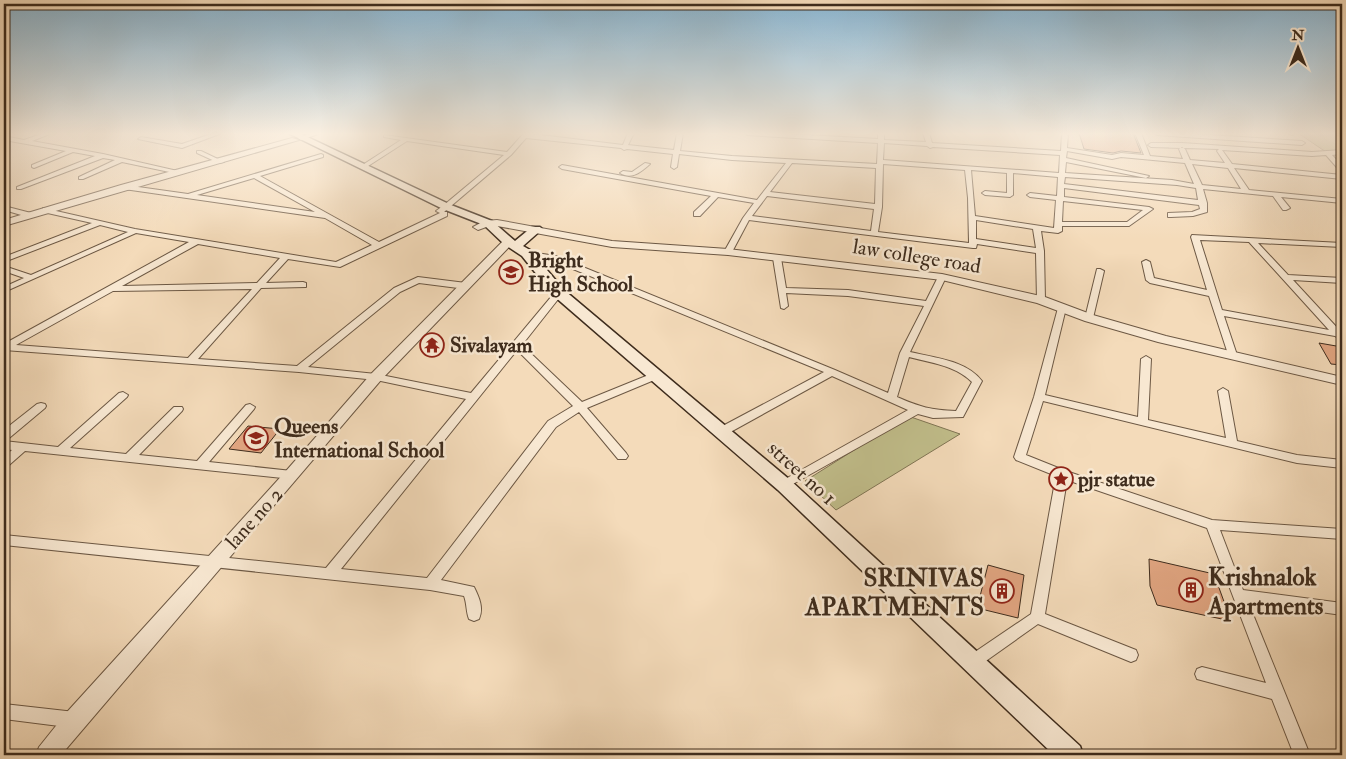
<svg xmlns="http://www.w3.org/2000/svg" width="1346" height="759" font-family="'IM FELL Double Pica',serif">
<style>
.green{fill:#c1be8b;stroke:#807554}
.building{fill:#e2a682;stroke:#3e2c1d}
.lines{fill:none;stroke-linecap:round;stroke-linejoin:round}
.minor-casing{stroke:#6c5844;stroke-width:2}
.tertiary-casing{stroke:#6c5844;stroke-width:2}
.secondary-casing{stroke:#3e2c1d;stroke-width:3}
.minor{fill:#f8e8d2;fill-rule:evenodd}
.tertiary{fill:#f8e8d2;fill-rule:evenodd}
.secondary{fill:#f8e8d2;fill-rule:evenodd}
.labels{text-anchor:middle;stroke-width:5;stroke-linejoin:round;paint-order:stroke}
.street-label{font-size:21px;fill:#3e2c1d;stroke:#f8e8d2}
.poi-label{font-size:21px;font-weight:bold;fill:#3e2c1d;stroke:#f8e8d2;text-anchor:start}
.near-poi-label{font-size:25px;font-weight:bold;fill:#3e2c1d;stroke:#f8e8d2;text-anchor:start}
</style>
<rect width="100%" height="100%" fill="#f4dbba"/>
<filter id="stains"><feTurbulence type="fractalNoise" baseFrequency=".004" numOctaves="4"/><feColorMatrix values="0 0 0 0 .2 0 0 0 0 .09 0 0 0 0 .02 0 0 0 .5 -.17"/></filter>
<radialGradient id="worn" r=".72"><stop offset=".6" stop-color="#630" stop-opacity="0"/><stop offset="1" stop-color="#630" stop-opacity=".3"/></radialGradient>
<path class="green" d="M1298,133H1342V149L1326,152Z
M908,416L960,434L836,510L805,481Z"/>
<path class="building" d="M1079,133H1133L1141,153L1121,151L1113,153L1084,149Z
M1319,343L1342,347V365L1331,364Z
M248,426L280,429L261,453L229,449Z
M1149,559L1214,574L1231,621L1157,605L1150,586Z
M988,565L1024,575L1018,618L977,608Z"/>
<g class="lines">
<g class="minor-casing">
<path id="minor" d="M44,133H52L32,141L103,154L182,172L179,174L122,162L83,179H79V177L115,160L103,158L21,189H17V187L95,156L73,152L34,168L32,167V165L66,151L4,140V136L24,140Z
M214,133H222L182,148L138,139L141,137L182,144Z
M312,133H321L301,140L298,138Z
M524,133L623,145L628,133H634L628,145L674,150L677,133H683L680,151L732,156L877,164L878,143L747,135L744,133H772L878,139V133H884V140L926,142L923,133H929L932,143L1061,151L1062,133H1068L1067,148L1112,155L1121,153L1144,155L1135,133H1141L1150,156L1183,159L1179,149L1182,147L1185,149L1190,160L1225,163L1217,151L1219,149L1151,147L1148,145L1151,143H1182L1312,152L1342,150V154L1332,155L1342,166V172L1340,171L1326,155L1312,156L1222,150L1232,164L1342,175V179L1234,168L1249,190L1342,199V203L1281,197L1290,208L1286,210H1283L1273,196L1203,189L1207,203V212L1193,216L1171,217H1168V213L1192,212L1200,209L1199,205L1064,188V197L1149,207L1153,209L1129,226H1062V231L1058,233L1041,231L1044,251L1045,300L1041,303L1037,300L1036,253L977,244L976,248H973L749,220L732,252L728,254L724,252L743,218L754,203L718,197L700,216H694V212L711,196L562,169L559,167L562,165L757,200L786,163L732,160L679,154L677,167L674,169L671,167L673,154L627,149L624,150L621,148L526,138L511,155L444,212H447V216L340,267L288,259L266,283L303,282L306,283V287L261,288L198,359L297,366L394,288L418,277L466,283L470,286L466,289L419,283L400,292L308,367L376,374L471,393L556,291L559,290L563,293L522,345L582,402L651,374H659L660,376L659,378L587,408L626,453L628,456L626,459H618L579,412L556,427L441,580L474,587C479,597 484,608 479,619L474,621L469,619C466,612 467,604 464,596L430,590L4,545V535L326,568L466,399L376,380L299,372L4,350V344L189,242L136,233L4,292V287L24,278L4,271V266L31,275L128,232L100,225L4,262V257L92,223L43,212V208L135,229L336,262L372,245L325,218L124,189L121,187L124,185L188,194L321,154L323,155V157L260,176L379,242L440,213L436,211L444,205L504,155L407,141L365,168H361V166L401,140L384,137V135L507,152ZM884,143L927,146L930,148L933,147L1060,155L1059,173L883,160ZM1067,151L1112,159L1121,157L1185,163L1194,184L1172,180L1065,173L1066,162L1146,178L1149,176L1066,158ZM792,163L876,168L875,204L770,192ZM883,164L965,170L968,198L969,243L878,232L882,207ZM1192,164L1228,168L1241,189L1202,185ZM971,170L1007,173V193L985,191L982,193L985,195L1010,197L1013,195V173L1058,177L1057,196L1030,193L1027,195L1030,197L1056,200L1054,228L975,216ZM1065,177L1177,185L1196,188L1198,200L1064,184ZM254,178L315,212L197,195ZM767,196L874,209L871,231L752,216ZM1063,201L1143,210L1127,222H1062ZM976,220L1033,229L1036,248L976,239ZM198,244L280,258L257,283L122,286ZM252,289L188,358L16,345L113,291ZM517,350L573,406L548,421L427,578L341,569Z
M1154,133H1180L1302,141L1305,143L1302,145L1157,135Z
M1287,133H1296L1293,135Z
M197,151H201L224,162L219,163L197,153Z
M645,163L650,164C641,172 632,180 620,173L623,171L632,172Z
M4,206L31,213L32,215L28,217L4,210Z
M1192,235L1342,243V247L1258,243L1288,275L1342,278V283L1293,280L1342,333V341L1335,336L1224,316L1237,355L1235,357H1229L1209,296L1150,283L1146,280L1142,262L1146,260L1150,262L1154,278L1207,290L1191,237ZM1200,240L1249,242L1329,330L1222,310Z
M523,251L556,256L835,370L888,393L900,353L924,306L848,296L786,293L788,306L784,309L781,308L773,258L777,256L781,258L786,288L848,290L926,301L939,275H945L946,277L910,352C935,358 966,360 982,381L963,417L933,418L918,414L784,489L780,488L778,485L780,482L908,410L832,376L725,435H717L716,432L717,429L824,372L551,260L523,255ZM909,357C931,363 955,365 972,382L956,411C931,410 920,407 897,397Z
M1097,269H1100L1104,271L1093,318L1089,321L1085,318Z
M1062,305L1066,308L1045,395L1138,417L1141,359L1146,356L1151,359L1148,420L1226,438L1218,391L1223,388L1228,391L1237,441L1297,455L1342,460V468L1297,463L1043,401L1026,455L1066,471L1212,520L1342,529V539L1220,530L1243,590L1342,603V615L1248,602L1310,755H1294L1272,699L1197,679L1195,674L1197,669L1202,667L1266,683L1207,528L1067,480L1045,614L1136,650L1138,655L1136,660L1131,662L1038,624L976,668L971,670L966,668L964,663L966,658L1031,614L1056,476L1016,460L1014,457L1034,397L1058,308Z
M123,392L128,395L127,397L70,448L126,454L174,407H182L183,409L182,411L139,455L197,461L246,405L250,404L255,407L254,409L209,462L292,471L296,472L298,475L296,478L292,479L25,451L8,466L4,467V457L12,450L4,449V441L58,447L119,393Z
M41,403L45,404L46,406L45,408L8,439L4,440V430L37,404Z
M4,704L75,712L81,715L83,720L81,725L75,728L4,719Z"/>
</g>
<g class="tertiary-casing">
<path id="tertiary" d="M292,138L299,140L4,226V220L121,185Z
M497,220L612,241L728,249L942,274L1045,297L1093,315L1166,336L1342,377V385L1158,342L1085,321L1037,303L942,280L728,255L612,247L497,226H489L478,230L473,227L484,221Z
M508,239L512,240L513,242L512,244L381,380L61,755H36L39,747L67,712L286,471L371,374L504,240Z"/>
</g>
<g class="secondary-casing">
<path id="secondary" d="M288,133H299L451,205L492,221L515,241L532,227H540L542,229L540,231L523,246L530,250L564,290L790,480L1080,746L1083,755H1054L778,490L554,296L522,256L504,244L484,225L443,209Z"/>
</g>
<use href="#minor" class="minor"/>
<use href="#tertiary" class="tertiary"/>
<use href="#secondary" class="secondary"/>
</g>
<linearGradient id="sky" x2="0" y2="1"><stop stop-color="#89b6d3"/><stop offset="0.56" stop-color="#faefe0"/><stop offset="1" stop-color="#faefe0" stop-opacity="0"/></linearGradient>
<rect width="1346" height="239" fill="url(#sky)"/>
<defs>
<g id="school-ring" transform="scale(1.25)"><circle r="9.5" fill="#f8e8d2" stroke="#8f2418" stroke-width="1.5"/><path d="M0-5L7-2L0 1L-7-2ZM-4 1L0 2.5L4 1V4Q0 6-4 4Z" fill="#8f2418"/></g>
<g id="temple-ring" transform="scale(1.25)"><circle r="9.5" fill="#f8e8d2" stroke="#8f2418" stroke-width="1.5"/><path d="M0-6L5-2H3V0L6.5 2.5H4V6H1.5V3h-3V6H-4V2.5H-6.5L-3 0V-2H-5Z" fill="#8f2418"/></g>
<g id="sight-ring" transform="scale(1.25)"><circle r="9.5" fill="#f8e8d2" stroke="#8f2418" stroke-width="1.5"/><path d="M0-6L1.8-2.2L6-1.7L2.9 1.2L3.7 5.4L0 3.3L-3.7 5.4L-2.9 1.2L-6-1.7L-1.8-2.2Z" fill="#8f2418"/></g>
<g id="building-ring" transform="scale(1.25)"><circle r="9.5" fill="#f8e8d2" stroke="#8f2418" stroke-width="1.5"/><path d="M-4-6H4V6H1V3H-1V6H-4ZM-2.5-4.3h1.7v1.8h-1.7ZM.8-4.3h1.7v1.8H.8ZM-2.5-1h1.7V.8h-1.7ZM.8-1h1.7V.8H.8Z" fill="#8f2418"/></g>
</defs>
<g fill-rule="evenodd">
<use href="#school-ring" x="511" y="272"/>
<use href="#temple-ring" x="432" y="345"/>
<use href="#school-ring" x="256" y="438"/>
<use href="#sight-ring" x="1061" y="479"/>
<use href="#building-ring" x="1191" y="590"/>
<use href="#building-ring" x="1002" y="591"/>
</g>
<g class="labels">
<g class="street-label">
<text transform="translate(917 256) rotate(9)" y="7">law college road</text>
<text transform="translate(802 473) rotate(42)" y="7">street no 1</text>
<text transform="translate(254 518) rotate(-48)" y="7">lane no 2</text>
</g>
<g class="poi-label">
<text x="528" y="267">Bright<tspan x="528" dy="24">High School</tspan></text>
<text x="450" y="352">Sivalayam</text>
<text x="274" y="433">Queens<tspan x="274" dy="24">International School</tspan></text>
<text x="1078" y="486">pjr statue</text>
</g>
<g class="near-poi-label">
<text x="1208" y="585">Krishnalok<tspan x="1208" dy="29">Apartments</tspan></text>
<text x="984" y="586" text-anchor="end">SRINIVAS<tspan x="984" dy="29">APARTMENTS</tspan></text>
</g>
</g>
<rect width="1346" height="759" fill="none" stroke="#f4dbba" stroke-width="20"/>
<rect x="5" y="5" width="1336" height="749" fill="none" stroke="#3e2c1d" stroke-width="2.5"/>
<rect x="10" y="10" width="1326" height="739" fill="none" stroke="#3e2c1d"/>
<g transform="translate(1298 48)" stroke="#f8e8d2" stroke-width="4" paint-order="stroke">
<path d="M0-4L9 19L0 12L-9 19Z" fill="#3e2c1d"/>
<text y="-8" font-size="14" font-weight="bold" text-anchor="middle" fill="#3e2c1d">N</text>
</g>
<rect width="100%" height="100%" filter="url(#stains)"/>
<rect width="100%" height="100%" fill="url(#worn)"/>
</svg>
